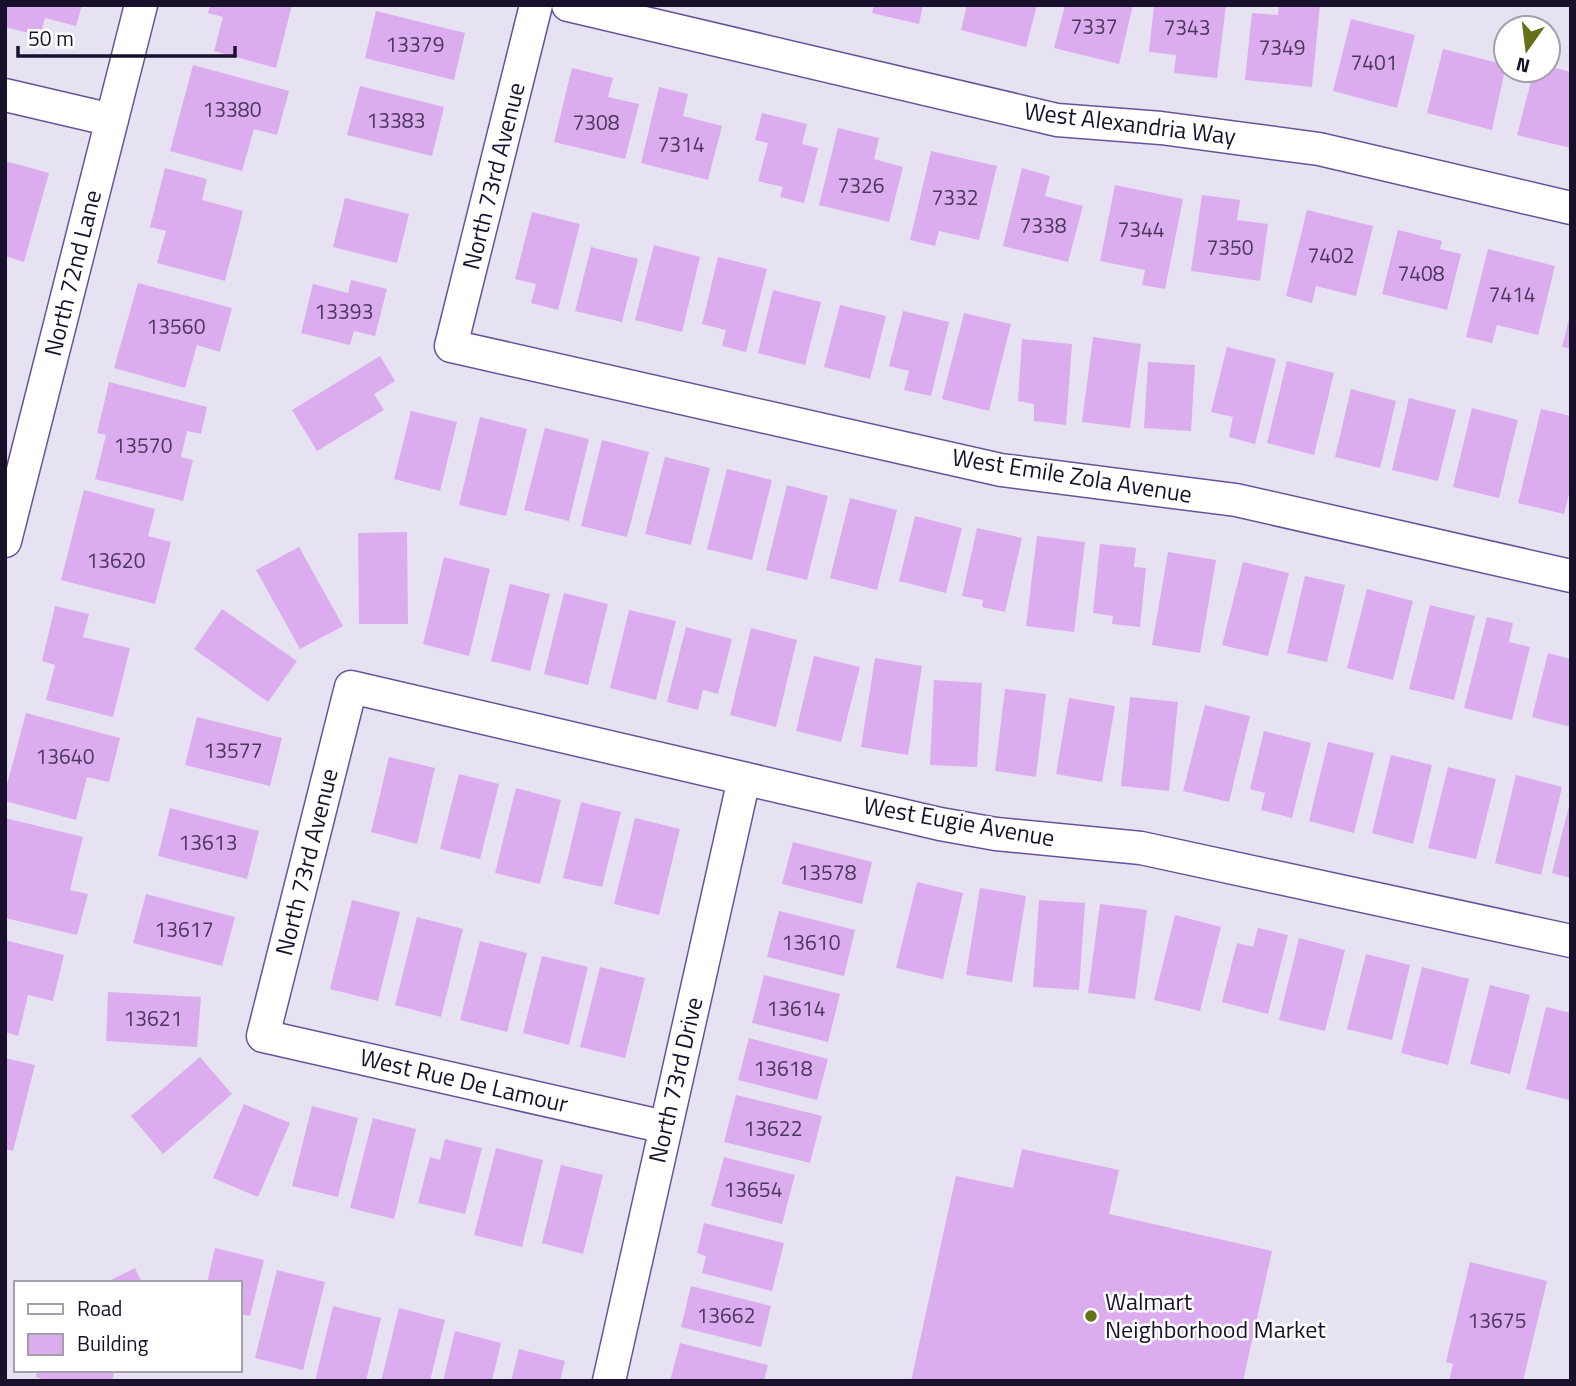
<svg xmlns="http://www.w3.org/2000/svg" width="1576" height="1386" font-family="'Titillium Web',sans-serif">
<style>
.building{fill:#dcadee}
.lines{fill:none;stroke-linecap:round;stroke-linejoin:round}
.minor-casing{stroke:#685398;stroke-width:35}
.minor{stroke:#fff;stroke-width:32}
.poi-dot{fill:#657019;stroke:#fff;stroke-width:2.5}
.labels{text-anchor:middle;stroke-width:5;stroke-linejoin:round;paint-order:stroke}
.number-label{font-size:21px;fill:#4a375c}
.street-label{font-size:24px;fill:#19102c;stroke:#fff}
.poi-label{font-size:24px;fill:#19102c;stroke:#fff;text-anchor:start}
</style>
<rect width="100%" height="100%" fill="#e6e2f2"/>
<path class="building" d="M5,5H82L76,26L45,18L40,36L5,27Z
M210,5H292L276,68L214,51L223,17L208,13Z
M874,5H923L919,24L872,13Z
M967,5H1037L1026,47L961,30Z
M1065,5H1133L1119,64L1054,48Z
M1154,5H1226L1217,78L1174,73L1176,55L1149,52Z
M1279,5H1320L1312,87L1245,80L1252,13L1278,15Z
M376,11L465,33L454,80L365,58Z
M1351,19L1415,35L1397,108L1333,91Z
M1443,49L1506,65L1492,130L1427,113Z
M193,65L289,91L277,135L254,129L242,171L170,151Z
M1548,66L1571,72V148L1517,135L1534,70H1548Z
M572,68L613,78L608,97L639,104L625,159L554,142Z
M360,86L444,107L432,156L347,135Z
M659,87L688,94L683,116L722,126L708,180L641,163Z
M762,113L807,124L802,144L818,148L804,203L780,197L783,187L758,181L768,143L755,140Z
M838,128L879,138L874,159L903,167L889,222L819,205Z
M931,151L997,166L979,240L939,231L935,246L910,240Z
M5,161L49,173L24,262L5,256Z
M165,168L207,179L202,200L243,211L225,281L157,263L166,231L150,227Z
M1022,168L1050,176L1045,196L1083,206L1068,262L1003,246Z
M1115,185L1183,199L1165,289L1142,285L1145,270L1100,261Z
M1202,195L1240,200L1237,220L1268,224L1260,281L1191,271Z
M345,198L409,214L397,263L333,247Z
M1307,210L1373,226L1356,296L1316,286L1312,303L1286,296Z
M532,212L580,224L558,310L531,303L536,284L515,279Z
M1398,230L1442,241L1440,249L1461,254L1447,310L1382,294Z
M654,245L700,257L682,332L635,320Z
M591,247L638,259L622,322L575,311Z
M1488,249L1555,266L1538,335L1497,325L1492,343L1466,337Z
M718,257L767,269L746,352L722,346L726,330L702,324Z
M351,280L387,289L375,336L354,331L350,345L301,333L313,284L348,293Z
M138,283L232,308L220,352L197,345L185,388L114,368Z
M773,290L821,302L805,365L758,353Z
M840,305L886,316L870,379L824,367Z
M903,311L949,322L931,396L904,390L909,371L889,366Z
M964,313L1011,324L989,411L942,399Z
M1570,315H1571V349L1562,347Z
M1093,337L1141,344L1130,428L1082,422Z
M1022,339L1072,344L1066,425L1034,421V404L1018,401Z
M1227,347L1276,359L1255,444L1229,437L1233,417L1211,412Z
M380,356L395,381L374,394L384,410L317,451L292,410Z
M1287,361L1334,373L1314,455L1267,443Z
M1148,362L1195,365L1191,431L1144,428Z
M109,382L207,407L201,434L187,431L181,457L193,460L183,501L95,479L106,435L97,433Z
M1351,389L1396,401L1380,468L1335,457Z
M1409,398L1456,410L1438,481L1392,470Z
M1472,408L1518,420L1499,498L1453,487Z
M1541,409L1571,416V486L1564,514L1518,503Z
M411,411L457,422L440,491L394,479Z
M480,417L527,429L506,516L459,505Z
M545,428L589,439L569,521L524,510Z
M602,440L649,452L627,537L581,526Z
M665,457L710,468L691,545L645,534Z
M727,469L772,480L752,560L707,549Z
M787,485L828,496L807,580L766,570Z
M84,490L155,509L148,536L171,542L155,604L61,580Z
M850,498L897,510L877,590L830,578Z
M915,516L962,528L946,593L899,581Z
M977,528L1022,538L1005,612L982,607L983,600L962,596Z
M407,532L408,624H359L358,533Z
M1037,536L1085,542L1074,632L1026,626Z
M1100,544L1136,548L1134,567L1146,568L1140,627L1112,624L1113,616L1093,613Z
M299,547L343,626L300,649L256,570Z
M1168,552L1216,560L1200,653L1152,645Z
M444,557L490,569L469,656L423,644Z
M1243,562L1289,573L1268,656L1222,645Z
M1305,576L1345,585L1327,662L1287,653Z
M510,584L550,594L530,671L491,661Z
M1367,589L1413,601L1393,680L1347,668Z
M564,593L608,604L588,685L544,674Z
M1430,605L1475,616L1454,700L1409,689Z
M55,606L89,614L83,637L130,648L113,717L46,700L55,665L42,661Z
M222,609L297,661L268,702L194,649Z
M629,610L676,621L656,700L610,688Z
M1487,617L1513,623L1509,642L1530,647L1512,720L1464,708Z
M686,627L732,639L718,694L703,690L698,710L667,702Z
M751,628L797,640L776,727L730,715Z
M1548,653L1571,659V727L1532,717Z
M814,656L860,667L841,742L796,731Z
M875,658L922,666L908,755L861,747Z
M934,680L982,683L977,767L930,765Z
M1005,689L1046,694L1036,777L995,771Z
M1130,697L1178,702L1169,791L1121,786Z
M1069,698L1115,706L1102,782L1056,774Z
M1205,705L1250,716L1229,802L1183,791Z
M26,713L120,738L109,782L87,777L76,820L5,801V792Z
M197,717L282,738L270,786L185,765Z
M1264,731L1311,743L1292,818L1261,810L1265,793L1250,789Z
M1328,742L1374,753L1354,833L1309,821Z
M1391,755L1432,765L1413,844L1372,833Z
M389,757L435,768L417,844L371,832Z
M1448,767L1496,779L1476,859L1428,848Z
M459,774L499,784L480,859L440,849Z
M1516,775L1562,787L1541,875L1495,863Z
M516,788L561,800L540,884L495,873Z
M581,802L621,812L602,887L563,878Z
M1570,802L1571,803V878L1552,873Z
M170,808L259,831L247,879L158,856Z
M5,818L83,837L70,890L88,894L77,935L5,918Z
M635,818L680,829L659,915L614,904Z
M793,842L872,862L862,904L782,884Z
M917,882L963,893L943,979L896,968Z
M980,888L1026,896L1012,982L966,975Z
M146,894L235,917L222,966L133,943Z
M352,900L400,912L378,1001L330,989Z
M1039,900L1085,903L1079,990L1033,987Z
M1100,904L1147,910L1135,999L1088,993Z
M779,911L855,930L844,976L767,957Z
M1175,915L1221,927L1200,1011L1154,1000Z
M417,917L463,929L441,1017L395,1005Z
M1258,928L1288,935L1268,1014L1222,1002L1237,943L1253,947Z
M1299,938L1345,950L1325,1031L1279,1020Z
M5,940L64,955L53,1001L28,995L18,1036L5,1032Z
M480,941L527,953L507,1032L460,1020Z
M1366,954L1410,965L1392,1040L1347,1029Z
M542,956L588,967L569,1045L523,1033Z
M600,967L645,978L625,1058L580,1047Z
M1422,967L1469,979L1448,1065L1401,1053Z
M764,975L840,994L828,1042L752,1023Z
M1490,985L1530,995L1510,1074L1470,1064Z
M108,992L201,997L197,1047L106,1041Z
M1546,1007L1571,1013L1569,1100L1526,1089Z
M749,1038L828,1059L817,1100L738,1080Z
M200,1057L232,1094L163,1154L131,1116Z
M5,1058L35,1065L13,1151L5,1149Z
M736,1095L822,1116L810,1163L724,1142Z
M244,1104L290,1123L258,1197L213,1178Z
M312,1106L358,1118L338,1197L292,1186Z
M373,1118L416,1129L394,1219L350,1208Z
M445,1139L482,1148L465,1214L418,1203L430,1157L440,1160Z
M496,1148L543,1160L522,1247L474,1235Z
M1022,1149L1119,1170L1109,1214L1272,1251L1243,1381H911L956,1176L1013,1188Z
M724,1157L795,1175L782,1224L711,1206Z
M561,1165L603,1175L583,1254L542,1243Z
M704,1223L784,1243L772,1291L702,1273L706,1256L697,1253Z
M215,1248L264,1260L250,1316L240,1314V1283H207Z
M1470,1262L1547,1281L1523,1381H1449L1453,1364L1446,1362Z
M135,1268L142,1283H105Z
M277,1270L325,1282L303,1370L255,1358Z
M691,1286L771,1306L761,1347L681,1327Z
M333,1306L381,1318L366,1381H315Z
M399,1308L445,1320L430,1381H381Z
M455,1331L501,1343L492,1381H443Z
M680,1343L768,1365L764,1381H670Z
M519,1349L565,1361L560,1381H511Z
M37,1370H115L112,1381H49L36,1377Z"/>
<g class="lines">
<g class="minor-casing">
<path id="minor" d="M536,5L451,346L1001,470L1236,500L1571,576
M568,5L1057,120L1161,128L1319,149L1571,208
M5,95L112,120
M5,541L141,5
M665,1127L263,1036L351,687L940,824L996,834L1141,848L1571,941
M609,1381L744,779"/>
</g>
<use href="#minor" class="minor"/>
</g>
<circle class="poi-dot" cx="1091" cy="1316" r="7"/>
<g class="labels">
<g class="number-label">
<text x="1094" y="34">7337</text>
<text x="1187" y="35">7343</text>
<text x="415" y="52">13379</text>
<text x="1282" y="55">7349</text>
<text x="1374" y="70">7401</text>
<text x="232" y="117">13380</text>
<text x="396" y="128">13383</text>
<text x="596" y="130">7308</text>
<text x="681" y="152">7314</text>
<text x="861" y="193">7326</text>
<text x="955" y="205">7332</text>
<text x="1043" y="233">7338</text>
<text x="1141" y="237">7344</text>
<text x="1230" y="255">7350</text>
<text x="1331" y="263">7402</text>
<text x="1421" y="281">7408</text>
<text x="1512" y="302">7414</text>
<text x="344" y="319">13393</text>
<text x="176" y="334">13560</text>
<text x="143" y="453">13570</text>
<text x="116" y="568">13620</text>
<text x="233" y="758">13577</text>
<text x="65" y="764">13640</text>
<text x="208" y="850">13613</text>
<text x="827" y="880">13578</text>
<text x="184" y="937">13617</text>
<text x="811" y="950">13610</text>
<text x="796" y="1016">13614</text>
<text x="153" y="1026">13621</text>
<text x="783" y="1076">13618</text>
<text x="773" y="1136">13622</text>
<text x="753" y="1197">13654</text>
<text x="726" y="1323">13662</text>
<text x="1497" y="1328">13675</text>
</g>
<g class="street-label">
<text transform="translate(1130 124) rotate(7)" y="8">West Alexandria Way</text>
<text transform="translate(494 176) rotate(-76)" y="8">North 73rd Avenue</text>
<text transform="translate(73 273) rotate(-76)" y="8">North 72nd Lane</text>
<text transform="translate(1072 476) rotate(9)" y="8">West Emile Zola Avenue</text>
<text transform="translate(959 822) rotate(10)" y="8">West Eugie Avenue</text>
<text transform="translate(307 862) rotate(-76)" y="8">North 73rd Avenue</text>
<text transform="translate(676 1080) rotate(-77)" y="8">North 73rd Drive</text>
<text transform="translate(464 1081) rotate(13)" y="8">West Rue De Lamour</text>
</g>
<g class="poi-label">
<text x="1105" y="1310">Walmart<tspan x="1105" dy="28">Neighborhood Market</tspan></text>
</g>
</g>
<rect width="1576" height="1386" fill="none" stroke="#19102c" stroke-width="14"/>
<rect x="14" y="1281" width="228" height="91" fill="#ffffff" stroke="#a39fab" stroke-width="2"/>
<rect x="28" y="1304" width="35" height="10" fill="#ffffff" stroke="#a39fab" stroke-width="2"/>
<text x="77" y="1316" font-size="21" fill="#19102c">Road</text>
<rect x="28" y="1334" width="35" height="21" fill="#dcadee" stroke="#a39fab" stroke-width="2"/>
<text x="77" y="1351" font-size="21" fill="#19102c">Building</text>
<g transform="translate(1527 49) rotate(194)"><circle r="33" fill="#ffffff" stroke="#a39fab" stroke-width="2"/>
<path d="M0-5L12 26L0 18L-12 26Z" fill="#657019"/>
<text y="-10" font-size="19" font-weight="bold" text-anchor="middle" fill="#19102c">N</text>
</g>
<path d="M18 46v10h217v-10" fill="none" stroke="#19102c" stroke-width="3.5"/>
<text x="28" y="46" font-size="21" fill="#19102c" stroke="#ffffff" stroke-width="5" paint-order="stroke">50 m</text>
</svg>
